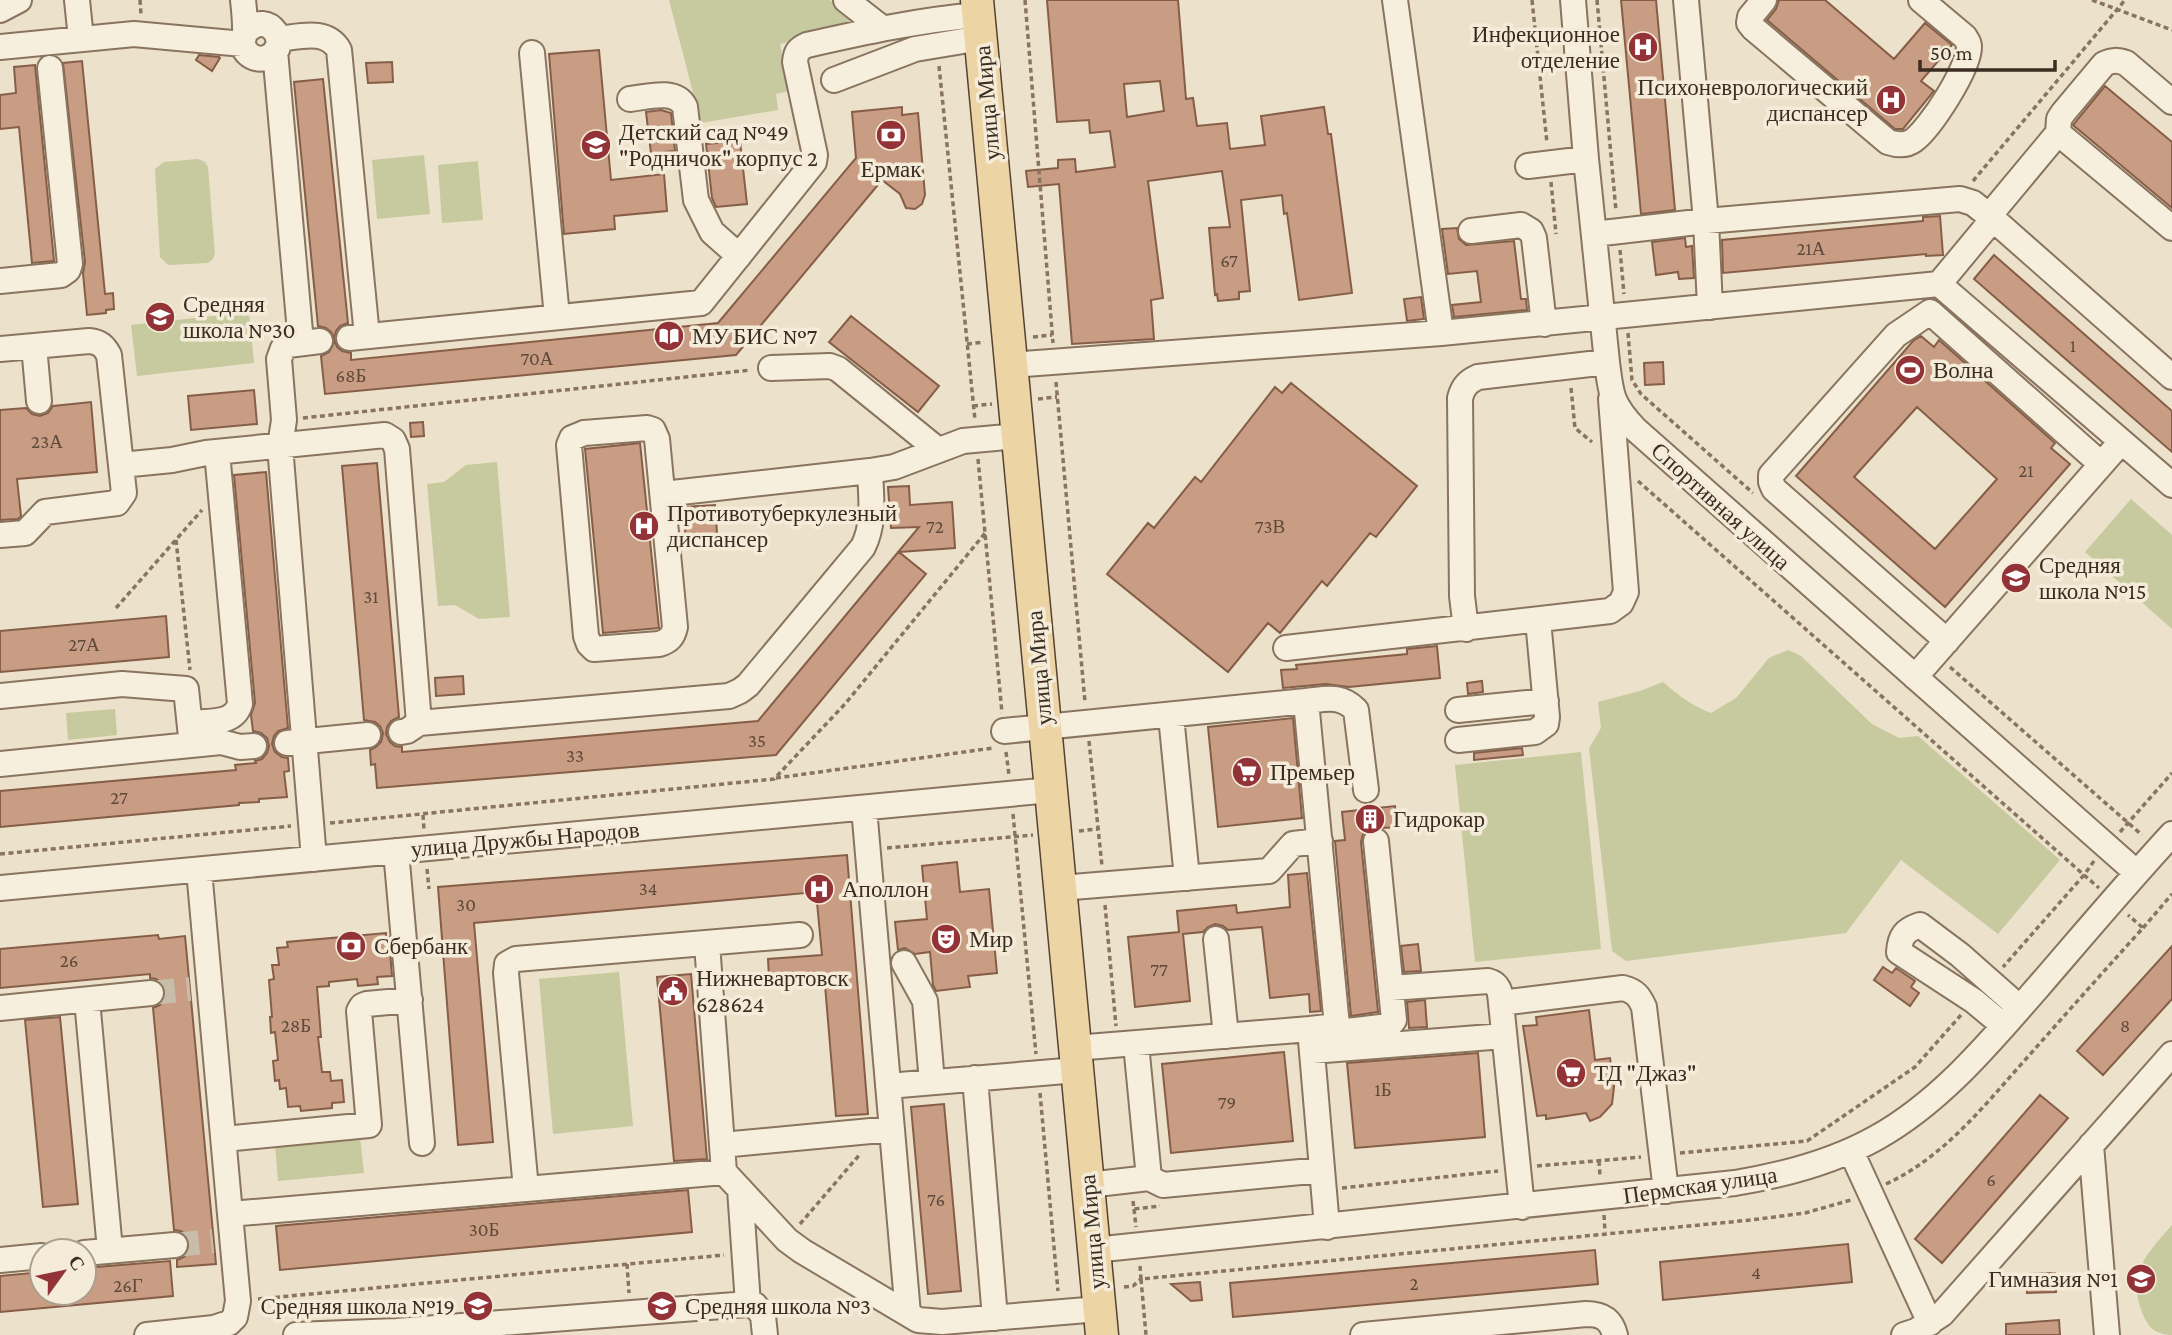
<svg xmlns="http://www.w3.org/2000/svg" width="2172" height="1335" font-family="'Crimson Pro',serif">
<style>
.green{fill:#c6ca9e}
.building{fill:#c89d83;stroke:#865e47;stroke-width:2;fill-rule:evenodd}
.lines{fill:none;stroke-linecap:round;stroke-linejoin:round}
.minor-tunnel{stroke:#c8bda8;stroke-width:24;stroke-dasharray:24 12;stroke-linecap:butt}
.minor-casing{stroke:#88745f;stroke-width:28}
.major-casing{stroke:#564233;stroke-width:35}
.path{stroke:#88745f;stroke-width:3.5;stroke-dasharray:5 3.5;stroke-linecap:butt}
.minor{stroke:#f7efdd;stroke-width:24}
.major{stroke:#ecd4a5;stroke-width:32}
.labels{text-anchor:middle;stroke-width:7;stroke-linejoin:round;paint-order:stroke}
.number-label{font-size:19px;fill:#5e493a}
.poi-label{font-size:23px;fill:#3a2d22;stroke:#f4ecd9;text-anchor:start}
.street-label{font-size:23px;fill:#3a2d22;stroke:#f4ecd9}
</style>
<rect width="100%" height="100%" fill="#ece1ca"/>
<path class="green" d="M669,0H830L861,25L780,44L789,91L776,94L778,110L701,123Z
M424,155L430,214L377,219L372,160Z
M198,159L205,162L208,167L215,254L212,260L208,263L168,265L160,257L155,169L164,162Z
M478,161L483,220L442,223L438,165Z
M249,312L254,363L137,376L131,325Z
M497,462L510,617L479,619L455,605L438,606L427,484L444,482L466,465Z
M2131,499L2172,535V629L2085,552Z
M1788,650L1801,656L1872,724L1899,738L1918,736L2060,860L1998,934L1901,860L1846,933L1626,961L1612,951L1589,748L1601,728L1598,702L1640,691L1663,682C1678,695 1692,706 1711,713L1736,698L1769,658Z
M115,709L117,735L68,740L66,713Z
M1581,752L1601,949L1475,962L1455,765Z
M619,972L633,1126L553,1134L539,979Z
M360,1137L364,1173L278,1181L275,1145Z
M2172,1225V1335C2160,1335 2150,1330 2145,1319C2125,1275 2144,1257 2172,1225Z"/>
<path class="building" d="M1047,0H1178L1186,99L1193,98L1197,126L1227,123L1230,149L1265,145L1261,116L1324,107L1328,134H1331L1352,293L1299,300L1287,213L1284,214L1282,195L1241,200L1250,291L1239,292V299L1218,301L1217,294L1215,295L1209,228L1230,227L1222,171L1148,181L1163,298L1151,300L1154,339L1072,344L1059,184L1028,187L1026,171L1058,168V160L1075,159L1076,172L1115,167L1110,131L1090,133L1089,120L1057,122ZM1160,81L1164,111L1127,117L1124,84Z
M1621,0H1656L1675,210L1641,214Z
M1779,0H1825L1894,59L1925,23L1952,45L1921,81L1934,91L1903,129H1895L1767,20L1776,9Z
M599,50L611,180L664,174L667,211L614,216L615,229L564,234L549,54Z
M199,55L219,57L220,58L212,71L196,60Z
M82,61L105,294L113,293L114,309L106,310V313L87,315L83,273L85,262L63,63Z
M392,62L393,82L368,83L366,63Z
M35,65L54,261L32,263L19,127L0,129V95L16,93L14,67Z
M323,79L348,323L340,326L336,331L334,338L331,332L326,328L318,326L294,82Z
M2105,86L2172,142V208L2073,125Z
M902,107V115L918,113L925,195L922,204L915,209L906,208L900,194L882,180L736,355L325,394L321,356L329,352L335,341L337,347L342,351L351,353V360L718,323L856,158L852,112Z
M661,110L671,113L675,151L651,153L646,112Z
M740,141L747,204L716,207L712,198L706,144Z
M1940,216L1943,255L1926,256V254L1723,273L1722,240L1923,221V217Z
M1457,228L1459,239L1466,245L1514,241L1521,299H1526L1527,310L1454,317L1452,305L1481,302L1477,271L1448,274L1442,229Z
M1685,238L1686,247L1692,246L1694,278L1679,279L1678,272L1656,275L1652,242Z
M1994,255L2172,411V452L1974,279Z
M1421,297L1424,319L1407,321L1404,299Z
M851,316L939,386L918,412L829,342Z
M1921,336L1934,347L1939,340L2055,443L2051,448L2070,464L1945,607L1796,476L1913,341ZM1917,407L1997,479L1935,549L1854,477Z
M1663,362L1664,384L1645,385L1644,363Z
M1291,383L1417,486L1376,537L1370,533L1327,586L1322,581L1280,633L1268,623L1228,672L1107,574L1148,523L1154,528L1195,477L1201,482L1275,387L1282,393Z
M254,390L257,424L191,430L188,396Z
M91,402L97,472L17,479L21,516L18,519L0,520V410L26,408L32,414L40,416L48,413L53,406Z
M423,422L424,436L411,437L410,423Z
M640,443L659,628L603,633L585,449Z
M377,463L399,717L391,721L387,727L386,734L390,742L395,746L402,747V752L758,721L919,527L891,528L888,487L909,486L910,505L952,502L955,548L899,552L926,574L776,755L377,788L375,764L371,765L370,750L376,747L381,742L383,733L380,726L375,722L364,720L342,466Z
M266,472L288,728L278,731L274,736L272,744L275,752L282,757L288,758L289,771L284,772L287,797L259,799V802L239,803V805L0,827V791L236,770L235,765L256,763L255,761L262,759L267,753L269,746L267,738L261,733L253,731L251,715L255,703L234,475Z
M715,505L718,547L686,549L684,507Z
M166,616L169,657L0,672V631Z
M1437,646L1440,678L1349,687L1326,684L1283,688L1281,670L1297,669L1296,665L1407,654V649Z
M463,676L464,694L436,696L435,678Z
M1482,681L1483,692L1468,694L1467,683Z
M1293,718L1302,818L1218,827L1208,727Z
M1522,748L1523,755L1474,760V753Z
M1395,806L1397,827L1383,828L1375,826L1368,829L1363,834L1361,842L1378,1012L1351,1016L1335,841L1345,840L1342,812Z
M847,855L868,1114L836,1116L824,973L769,978L768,959L822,955L816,892L474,923L493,1142L458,1145L438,887Z
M957,862L960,892L989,889L997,973L968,976L970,987L936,991L933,985L930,952L915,954L905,948L898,950L895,922L927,919L922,866Z
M1307,873L1321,1011L1310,1012L1309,994L1270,998L1262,927L1228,930L1223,926L1215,924L1208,927L1203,932L1183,934L1190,1001L1135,1007L1128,937L1179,932L1177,911L1236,905L1237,913L1290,907L1288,875Z
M386,933V937H389L392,976L377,977L378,984L358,986L357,979L329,982V986L317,987L321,1037H318L322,1072H330L331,1081L342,1080L344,1102L332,1103V1108L301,1111L300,1106L288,1107L286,1088L280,1089L279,1080L275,1081L273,1061L278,1060L275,1032L271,1033L270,1017H272L269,980L274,979L272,965H279L277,948L288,947L287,942Z
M158,935L159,939L185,936L216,1264L177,1267V1260L184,1257L188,1252L190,1244L187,1236L181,1231L174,1230L153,1008L160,1005L165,998L166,991L163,984L156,979L150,978V974L0,988V949Z
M1418,944L1421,971L1404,972L1401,946Z
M2172,946V999L2103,1075L2077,1051Z
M1883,967L1892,973L1896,968L1915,981L1911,987L1919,993L1910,1006L1874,980Z
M691,974L707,1159L674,1161L657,977Z
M1425,1000L1427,1027L1409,1028L1407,1002Z
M1589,1010L1595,1060L1610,1058L1614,1087L1612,1104L1600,1117L1590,1121L1586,1113L1546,1119V1115L1537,1116L1523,1026L1537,1025L1536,1017Z
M60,1017L78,1204L43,1207L25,1020Z
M1284,1052L1293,1141L1171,1153L1162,1064Z
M1478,1053L1485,1137L1355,1148L1347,1063Z
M2040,1095L2068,1118L1942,1263L1915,1239Z
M944,1104L961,1291L928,1294L911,1107Z
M688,1190L692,1232L280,1270L276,1226Z
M1848,1244L1852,1282L1663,1300L1660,1262Z
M1595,1250L1598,1284L1233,1317L1230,1283Z
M170,1261L173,1296L0,1312V1276L42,1272V1293H84V1268Z
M2055,1273L2056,1292L2027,1293L2026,1274Z
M1200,1282L1202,1300L1191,1301L1171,1284Z
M2059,1320L2060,1335H2006V1324Z"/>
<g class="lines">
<path class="minor-tunnel" d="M151,993L190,989
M175,1245L213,1241"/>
<g class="minor-casing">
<path id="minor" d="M77,0L81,39
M243,0C244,9 245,18 245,27C246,33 243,37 243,43C244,55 257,62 268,57C293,47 269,7 246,32
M846,0L882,28
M1395,0L1441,333
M1573,0L1586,159L1607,362C1611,395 1611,403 1635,429L2137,873
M1686,0L1706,221L1710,307
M1764,0L1750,17L1749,23L1753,28L1888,142C1897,145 1906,146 1914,140C1931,127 1969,68 1969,47C1969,42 1967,41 1965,37L1921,0
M0,10L19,0
M278,39C300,37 326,28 339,50L367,336
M0,47L134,34L243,44
M275,51L301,343
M532,53L557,317
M834,80L915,49L981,38
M630,99C647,97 676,88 685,107L696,200L712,232L739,256
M2058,133L2059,119L2063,113L2104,64C2112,60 2117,60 2126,63L2172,102
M1528,166L1586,159
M1989,216L2058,133L2172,228
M1471,231L1521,225L1531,231L1534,238L1544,324
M1594,234L1706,221L1960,199L1973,203L1993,219
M0,281L61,275L68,270L70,264L50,68
M1939,284L2172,485
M349,338L701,303L814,162L815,155L795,62C796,52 798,49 807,45C864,32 920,20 978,15
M34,346L39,401
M0,349L89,341C100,342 104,346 109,355L124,493L117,503L45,512L25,533L0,535
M1011,365L1441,333L1939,284L1993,219L2172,377
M771,368L830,366L838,369L938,450
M647,428L653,430L657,439L675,627C673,637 669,641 659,644L594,649L589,644L586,636L569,445L572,438L584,433Z
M121,465L172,460L206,453L385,435L393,440L397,449L419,723
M663,494L870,471
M1466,629L1462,596L1460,398C1463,387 1467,382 1478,377L1607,362
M1947,641L1774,489L1771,482V475L1896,335L1930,312L2101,464
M1286,648L1610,611L1621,603L1626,592L1611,399
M1915,677L2121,442
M0,696L122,684L186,689L191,737
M1306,701C1326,699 1340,694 1356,710L1366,790
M1458,710L1546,701
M1171,716L1187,878
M190,723C208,721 234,725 240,704L217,452
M1004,731L1306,701L1337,1026
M401,732L407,731L419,723L729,696L740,691L748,685L863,547C875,523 871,497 870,471L894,467L963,441L1018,436
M1458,740L1535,732L1546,724L1547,717L1538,620
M287,743L368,735
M0,764L221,742L240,747L254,746
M864,808L908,1314
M396,851L422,1143
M314,859L280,446L284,420L279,359L283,348L288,345L320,341
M199,870L230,1214L526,1189L506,973L507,964L516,959L800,935
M0,888L1051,790
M1060,888L1269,871L1293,844L1320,841
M1216,939L1226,1036
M707,944L724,1172L787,1240L802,1251L918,1320L942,1322L1099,1309
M904,963L925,1001L932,1082
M1391,988L1488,981C1500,984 1500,993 1501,1003L1522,1207
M87,1000L110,1250
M1501,1003L1623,988C1635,991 1639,996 1644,1007L1666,1191
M0,1008L151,993
M2004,1026L1974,1001L1899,952C1900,936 1905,930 1920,925L1960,955L2020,1008
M1136,1044L1149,1178L1163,1185L1322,1170
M1075,1048L1310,1029
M1312,1051L1504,1036
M975,1078L995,1318
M888,1086L1077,1070
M224,1139L369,1125L359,1011L362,1006L367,1004L410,1000
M722,1145L892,1129
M2091,1145L2107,1335
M1851,1151L1930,1323
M1088,1185L1149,1178
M526,1189L724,1172
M740,1189L748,1304
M1327,1227L1310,1029L1337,1026L1347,1031L1389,1026L1394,1020L1376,841
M1094,1250L1735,1183C1784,1175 1833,1162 1876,1138C1941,1102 1991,1041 2039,986C2083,935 2126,884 2172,834
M84,1253L175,1245
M0,1260L42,1256
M147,1335L214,1328L229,1323L235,1317L238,1301L230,1214
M296,1335L397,1331L748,1304L755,1305L763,1316L765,1335
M1363,1335L1586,1314C1602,1314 1611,1319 1615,1335
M1904,1335L1916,1331L1942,1314L2172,1054"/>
</g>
<g class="major-casing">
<path id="major" d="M977,0L1102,1335"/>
</g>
<path class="path" d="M140,0L141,15
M1025,0L1053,343
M1532,0L1547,143
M1597,0L1616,211
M2092,0L2172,30
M939,66L975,420
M1973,181L2125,0
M1551,182L1556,234
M1620,250L1624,294
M1628,333L1632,380L1641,394L1753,493
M1033,337L1052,335
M967,344L984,342
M1056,382L1085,702
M1571,388L1575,428L1592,442
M1038,399L1057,397
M973,406L992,404
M303,418L751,370
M978,459L1002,713
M1638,481L2084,875L2003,967
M176,540L190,670
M116,608L202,510
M1950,667L2142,835
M1089,741L1102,866
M1006,752L1009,775
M776,778L993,748
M1013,814L1036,1054
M423,815L424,830
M330,823L774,779L845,704L986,532
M1079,831L1098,829
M2120,832L2172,773
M887,848L1033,835
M0,854L291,826
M2094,861L2084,875L2099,888
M427,869L429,889
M1105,905L1116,1026
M2143,928L2172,894
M1040,1093L1058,1291
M1680,1153L1807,1141L1915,1067L1961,1015
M1599,1161L1600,1176
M1537,1166L1641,1157
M1886,1184C1944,1157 1983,1107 2025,1060C2064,1016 2103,972 2143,928L2128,915
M1342,1188L1498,1171
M1133,1201L1134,1209L1160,1206
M1134,1209L1136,1227
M1604,1215L1605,1232
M800,1224L861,1153
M627,1264L629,1293
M1140,1266L1141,1279L1751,1220L1805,1213L1851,1200
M1141,1279L1146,1335
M1124,1287L1133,1286L1141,1279
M258,1299L724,1255"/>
<use href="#minor" class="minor"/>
<use href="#major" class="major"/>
</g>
<defs>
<g id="hospital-disc" transform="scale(1.575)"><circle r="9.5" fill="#933337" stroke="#f4ecd9"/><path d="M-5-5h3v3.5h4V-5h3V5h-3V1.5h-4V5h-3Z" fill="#fff"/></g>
<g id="bank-disc" transform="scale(1.575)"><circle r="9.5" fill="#933337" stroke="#f4ecd9"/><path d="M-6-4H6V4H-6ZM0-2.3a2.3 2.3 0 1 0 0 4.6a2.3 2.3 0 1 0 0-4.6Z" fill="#fff"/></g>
<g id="school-disc" transform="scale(1.575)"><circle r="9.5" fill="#933337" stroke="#f4ecd9"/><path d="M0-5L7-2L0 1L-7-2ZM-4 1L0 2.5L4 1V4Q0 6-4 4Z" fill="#fff"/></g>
<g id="library-disc" transform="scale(1.575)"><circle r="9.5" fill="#933337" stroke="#f4ecd9"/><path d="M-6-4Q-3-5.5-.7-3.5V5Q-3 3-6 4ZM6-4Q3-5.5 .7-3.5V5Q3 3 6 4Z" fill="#fff"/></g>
<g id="stadium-disc" transform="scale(1.575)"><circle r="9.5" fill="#933337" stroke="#f4ecd9"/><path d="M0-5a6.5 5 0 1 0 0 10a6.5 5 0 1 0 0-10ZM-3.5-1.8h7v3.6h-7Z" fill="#fff"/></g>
<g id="supermarket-disc" transform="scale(1.575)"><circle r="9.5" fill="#933337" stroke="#f4ecd9"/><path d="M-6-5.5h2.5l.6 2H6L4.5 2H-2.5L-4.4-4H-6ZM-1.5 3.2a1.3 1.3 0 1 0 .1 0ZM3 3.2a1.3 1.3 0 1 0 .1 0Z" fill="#fff"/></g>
<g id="building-disc" transform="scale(1.575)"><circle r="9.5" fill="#933337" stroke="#f4ecd9"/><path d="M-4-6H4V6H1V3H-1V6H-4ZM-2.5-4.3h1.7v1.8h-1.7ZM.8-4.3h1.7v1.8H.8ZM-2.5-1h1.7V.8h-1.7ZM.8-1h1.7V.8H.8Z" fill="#fff"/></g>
<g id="theatre-disc" transform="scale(1.575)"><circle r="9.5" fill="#933337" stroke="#f4ecd9"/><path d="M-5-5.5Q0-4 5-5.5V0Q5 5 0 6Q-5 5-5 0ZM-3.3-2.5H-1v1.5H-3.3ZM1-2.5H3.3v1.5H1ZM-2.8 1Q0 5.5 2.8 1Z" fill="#fff"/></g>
<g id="civic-disc" transform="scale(1.575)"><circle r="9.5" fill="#933337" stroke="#f4ecd9"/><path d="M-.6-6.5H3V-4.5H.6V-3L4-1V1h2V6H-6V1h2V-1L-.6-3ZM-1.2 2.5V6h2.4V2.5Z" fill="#fff"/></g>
</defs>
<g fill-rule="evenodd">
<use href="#hospital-disc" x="1643" y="47"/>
<use href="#hospital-disc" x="1891" y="100"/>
<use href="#bank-disc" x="891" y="135"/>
<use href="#school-disc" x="596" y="145"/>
<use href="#school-disc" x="160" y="317"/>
<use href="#library-disc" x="669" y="336"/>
<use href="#stadium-disc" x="1910" y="370"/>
<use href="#hospital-disc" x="644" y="526"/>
<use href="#school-disc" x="2016" y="578"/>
<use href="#supermarket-disc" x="1247" y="772"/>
<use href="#building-disc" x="1370" y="819"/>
<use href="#hospital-disc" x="819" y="889"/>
<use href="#theatre-disc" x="946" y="939"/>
<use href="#bank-disc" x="351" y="946"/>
<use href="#civic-disc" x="673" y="991"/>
<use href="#supermarket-disc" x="1571" y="1073"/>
<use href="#school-disc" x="2141" y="1279"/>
<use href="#school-disc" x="478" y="1306"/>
<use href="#school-disc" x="662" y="1306"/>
</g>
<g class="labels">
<g class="number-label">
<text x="1811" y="255">21А</text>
<text x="1229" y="267">67</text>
<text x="2073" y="352">1</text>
<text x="537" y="365">70А</text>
<text x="351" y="382">68Б</text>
<text x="47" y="448">23А</text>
<text x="2026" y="477">21</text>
<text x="935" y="533">72</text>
<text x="1270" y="533">73В</text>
<text x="371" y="603">31</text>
<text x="84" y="651">27А</text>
<text x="757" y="747">35</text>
<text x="575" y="762">33</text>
<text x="119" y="804">27</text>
<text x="648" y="895">34</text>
<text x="466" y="911">30</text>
<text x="69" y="967">26</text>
<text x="1159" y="976">77</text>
<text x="296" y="1032">28Б</text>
<text x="2125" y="1032">8</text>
<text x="1383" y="1096">1Б</text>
<text x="1227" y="1109">79</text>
<text x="1991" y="1186">6</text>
<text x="936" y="1206">76</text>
<text x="484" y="1236">30Б</text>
<text x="1756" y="1279">4</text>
<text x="1414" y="1290">2</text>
<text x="128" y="1292">26Г</text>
</g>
<g class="poi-label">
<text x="1620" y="42" text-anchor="end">Инфекционное<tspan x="1620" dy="26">отделение</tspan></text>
<text x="1868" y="95" text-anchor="end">Психоневрологический<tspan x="1868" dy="26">диспансер</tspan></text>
<text x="619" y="140">Детский сад №49<tspan x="619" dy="26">"Родничок" корпус 2</tspan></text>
<text x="891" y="177" text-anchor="middle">Ермак</text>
<text x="183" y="312">Средняя<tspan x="183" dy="26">школа №30</tspan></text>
<text x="692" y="344">МУ БИС №7</text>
<text x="1933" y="378">Волна</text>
<text x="667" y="521">Противотуберкулезный<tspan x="667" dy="26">диспансер</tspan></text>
<text x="2039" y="573">Средняя<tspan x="2039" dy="26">школа №15</tspan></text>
<text x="1270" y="780">Премьер</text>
<text x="1393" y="827">Гидрокар</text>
<text x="842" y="897">Аполлон</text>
<text x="969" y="947">Мир</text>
<text x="374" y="954">Сбербанк</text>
<text x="696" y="986">Нижневартовск<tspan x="696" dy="26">628624</tspan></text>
<text x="1594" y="1081">ТД "Джаз"</text>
<text x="2118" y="1287" text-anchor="end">Гимназия №1</text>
<text x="455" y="1314" text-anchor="end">Средняя школа №19</text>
<text x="685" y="1314">Средняя школа №3</text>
</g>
<g class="street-label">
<text transform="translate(987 103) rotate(-95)" y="8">улица Мира</text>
<text transform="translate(1721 506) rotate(42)" y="8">Спортивная улица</text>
<text transform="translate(1039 668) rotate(-95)" y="8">улица Мира</text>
<text transform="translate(525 839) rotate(-5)" y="8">улица Дружбы Народов</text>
<text transform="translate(1700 1185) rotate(-8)" y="8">Пермская улица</text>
<text transform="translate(1092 1232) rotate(-95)" y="8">улица Мира</text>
</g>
</g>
<g transform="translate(63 1272) rotate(57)"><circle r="33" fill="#f4ecd9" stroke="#aaa090" stroke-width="2"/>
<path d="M0-5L12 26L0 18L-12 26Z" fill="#933337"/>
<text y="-10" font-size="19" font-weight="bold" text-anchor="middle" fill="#3a2d22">С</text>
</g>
<path d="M1920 60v10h135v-10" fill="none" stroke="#3a2d22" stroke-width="3.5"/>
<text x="1930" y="60" font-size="21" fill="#3a2d22" stroke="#f4ecd9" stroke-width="5" paint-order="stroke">50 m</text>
</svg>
